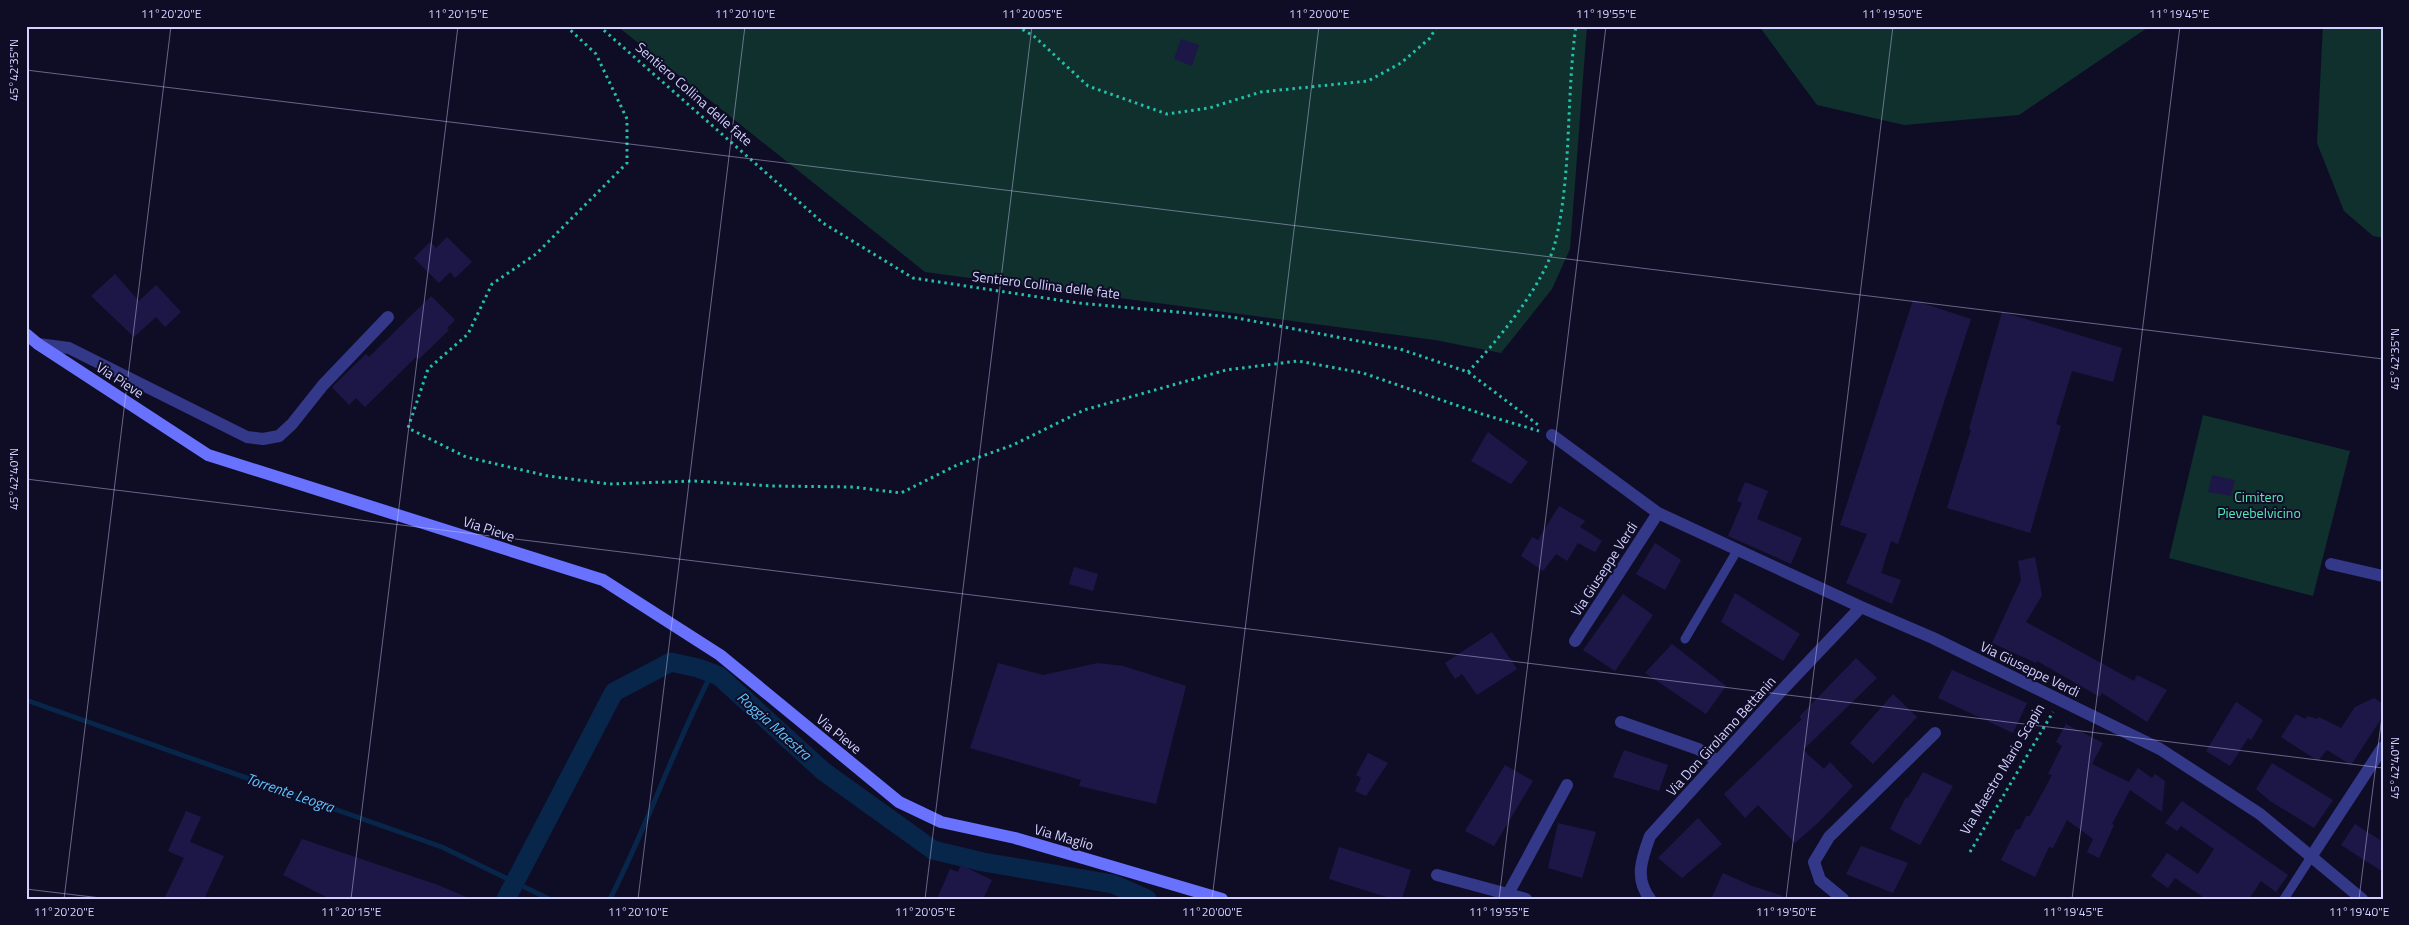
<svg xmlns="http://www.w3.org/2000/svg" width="2409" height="925" font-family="'Titillium Web',sans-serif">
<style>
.green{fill:#0f302c}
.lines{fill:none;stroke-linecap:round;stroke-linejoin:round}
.stream{stroke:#07264a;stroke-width:5}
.canal{stroke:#07264a;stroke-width:19}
.building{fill:#1d1748}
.path{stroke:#24c0a9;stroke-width:3;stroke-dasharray:2.5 4;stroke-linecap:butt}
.lane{stroke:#343889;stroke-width:9}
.street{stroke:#343889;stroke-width:12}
.secondary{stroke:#6872ff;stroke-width:12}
.ticks{fill:none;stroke:#d2d1ff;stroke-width:1;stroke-opacity:0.45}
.labels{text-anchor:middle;stroke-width:4;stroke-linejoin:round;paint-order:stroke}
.street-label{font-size:14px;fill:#d2d1ff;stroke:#0f0d26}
.park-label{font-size:14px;fill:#53e9b6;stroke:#0f0d26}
.water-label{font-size:15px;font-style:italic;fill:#5fc3ff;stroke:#0f0d26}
.neatline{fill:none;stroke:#d2d1ff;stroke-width:2}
.ticks-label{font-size:12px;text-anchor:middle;fill:#d2d1ff}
</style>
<rect width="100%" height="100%" fill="#0f0d26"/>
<path class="green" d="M617,26H1587L1570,249L1552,289L1501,353L1435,340L925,272Z
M1759,26H2150L2019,115L1904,125L1817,105Z
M2323,26H2383V238L2373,236L2344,211L2317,143Z
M2203,415L2350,451L2313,596L2169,558Z"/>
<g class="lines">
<path class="stream" d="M26,700L442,847L549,899
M610,899C648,825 674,746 712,673"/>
<path class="canal" d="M506,899L614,692L671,662L698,668L719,676L823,771L933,850L983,862L1113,884L1147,899"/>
</g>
<path class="building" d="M1181,39L1199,45L1192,66L1174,59Z
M447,237L472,262L455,278L450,272L439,283L414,258L430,242L436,248Z
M115,274L139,301L156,285L181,312L165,327L156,317L134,337L91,296Z
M431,296L455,320L447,328L449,330L419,359L416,357L365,407L356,398L349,405L332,387L366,354L369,357Z
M1913,300L1971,319L1898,544L1891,541L1881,573L1901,580L1892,604L1846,583L1867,534L1840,525Z
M2002,312L2122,348L2113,382L2072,371L2056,424L2061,426L2030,533L1947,508L1971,430L1969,429Z
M1488,432L1528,462L1511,484L1471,461Z
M2212,475L2235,480L2231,496L2208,492Z
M1745,482L1768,491L1757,519L1802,538L1791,564L1728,536L1742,503L1737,501Z
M1559,506L1585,521L1580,527L1602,541L1595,552L1578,543L1567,561L1556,554L1543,571L1521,556L1532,537L1538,540Z
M1655,543L1681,560L1665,590L1636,574Z
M2035,557L2042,595L2026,622L2134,681L2137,675L2167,690L2147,722L2102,693L2100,697L2037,661L2036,663L1992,643L2021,580L2018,561Z
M1074,567L1098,574L1093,591L1069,584Z
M1735,593L1800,634L1783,661L1721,622Z
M1623,594L1653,615L1615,671L1583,650Z
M1492,632L1517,669L1477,695L1462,674L1455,679L1445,663Z
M1672,644L1726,686L1706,714L1645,673Z
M1856,658L1877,678L1803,750L1824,769L1830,762L1853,786L1819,822L1795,843L1758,805L1745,818L1724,794L1802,719L1799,717Z
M998,663L1043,675L1098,663L1123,666L1186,686L1156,804L1079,786L1081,780L970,748Z
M1952,670L2027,703L2013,733L1938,698Z
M1893,694L1917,717L1873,764L1850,743Z
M2374,698L2383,704V716L2351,765L2327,750L2318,761L2281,737L2296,714L2305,719L2308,716L2317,719L2319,717L2341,728L2355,707Z
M2236,702L2263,720L2251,740L2248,738L2230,766L2206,751Z
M2066,724L2103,743L2092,764L2129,782L2138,768L2152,778L2155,774L2165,781L2162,812L2130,790L2112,824L2114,825L2099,858L2087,852L2093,839L2067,820L2053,848L2049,847L2035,877L2001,860L2016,830L2020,829L2026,816H2030L2052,775L2048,774L2062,746L2056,742Z
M1624,750L1668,765L1659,791L1613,777Z
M1368,753L1388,763L1366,796L1355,791L1361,778L1356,775Z
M2272,763L2333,800L2314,828L2270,801L2256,789Z
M1505,765L1533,781L1494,846L1465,831Z
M1923,772L1953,786L1920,845L1890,829L1906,797L1908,798Z
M2182,801L2288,875L2276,892L2261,881L2249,899H2206L2175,878L2168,888L2151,876L2167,853L2198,874L2214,849L2181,826L2177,831L2165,823Z
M186,811L201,817L190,842L224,856L204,899H164L184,858L168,851Z
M1698,818L1722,844L1682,878L1658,858Z
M1558,823L1596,832L1582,878L1548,868Z
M2355,824L2383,842V872L2341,845Z
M302,839L438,885L471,899H330L283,875Z
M1861,846L1908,863L1893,893L1846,874Z
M1339,847L1411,870L1402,899H1393L1329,879Z
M961,865L992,880L983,899H937L950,869L958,872Z
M1723,873L1752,886L1783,896L1782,899H1711Z"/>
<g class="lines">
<path class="path" d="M566,26L596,54L627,119V163L536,254L492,284L468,334L428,369L408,428L466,457L548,476L609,484L694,481L773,486L853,487L901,493L957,465L1013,445L1084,410L1226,370L1298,361L1363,373L1482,414L1539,431
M599,26L823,223L913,278L1078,303L1232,317L1400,349L1468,372L1541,427
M1017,26L1035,37L1088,86L1167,114L1209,108L1261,92L1368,81L1401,63L1430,38L1437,26
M1468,372C1498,340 1546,283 1556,239C1572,171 1566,96 1576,26
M1970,852L2053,712"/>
<path class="lane" d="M1685,639L1738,549
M2284,899L2311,857"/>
<path class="street" d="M38,344L69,348L247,437L263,439L279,436L292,424L323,385L388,317
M1552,435L1658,513L1861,607L1933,638L2160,749L2260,814L2362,899
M2331,564L2383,576
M1575,641L1658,513
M1621,722L1698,749L1718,761
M2311,857L2383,747
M1437,875L1526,899
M1508,894L1567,785
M1650,899C1634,878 1642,858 1650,836L1784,688L1861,607
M1843,899L1820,880L1814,862L1829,837L1935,733"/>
<path class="secondary" d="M26,334L38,344L208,455L603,580L720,655L899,802L941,822L1015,838L1222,899"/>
</g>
<path class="ticks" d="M26,70L2383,359M26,479L2383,768M26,889L109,899M64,899L171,26M351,899L458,26M638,899L745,26M925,899L1032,26M1212,899L1319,26M1499,899L1606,26M1786,899L1893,26M2072,899L2180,26M2359,899L2383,708"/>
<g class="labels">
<g class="street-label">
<text transform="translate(694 94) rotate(41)" y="5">Sentiero Collina delle fate</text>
<text transform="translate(1046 285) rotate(7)" y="5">Sentiero Collina delle fate</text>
<text transform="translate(120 380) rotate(33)" y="5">Via Pieve</text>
<text transform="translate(489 529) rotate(18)" y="5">Via Pieve</text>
<text transform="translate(1604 569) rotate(-57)" y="5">Via Giuseppe Verdi</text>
<text transform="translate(2030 669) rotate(26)" y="5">Via Giuseppe Verdi</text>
<text transform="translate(839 734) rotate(39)" y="5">Via Pieve</text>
<text transform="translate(1721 736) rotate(-48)" y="5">Via Don Girolamo Bettanin</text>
<text transform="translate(2002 769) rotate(-59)" y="5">Via Maestro Mario Scapin</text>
<text transform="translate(1064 837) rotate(16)" y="5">Via Maglio</text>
</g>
<g class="park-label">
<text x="2259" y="502">Cimitero<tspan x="2259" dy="16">Pievebelvicino</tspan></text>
</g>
<g class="water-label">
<text transform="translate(774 726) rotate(42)" y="5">Roggia Maestra</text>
<text transform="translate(290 793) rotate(19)" y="5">Torrente Leogra</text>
</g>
</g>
<rect width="2409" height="925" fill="none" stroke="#0f0d26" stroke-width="55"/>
<rect x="28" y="28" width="2354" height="870" class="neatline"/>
<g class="ticks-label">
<text x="171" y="18">11°20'20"E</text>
<text x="458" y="18">11°20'15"E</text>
<text x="745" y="18">11°20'10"E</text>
<text x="1032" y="18">11°20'05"E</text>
<text x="1319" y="18">11°20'00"E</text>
<text x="1606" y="18">11°19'55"E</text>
<text x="1892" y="18">11°19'50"E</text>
<text x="2179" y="18">11°19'45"E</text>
<text transform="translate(14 70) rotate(-90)" y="4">45°42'35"N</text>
<text transform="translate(2395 359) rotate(-90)" y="4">45°42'35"N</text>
<text transform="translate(14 479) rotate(-90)" y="4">45°42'40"N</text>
<text transform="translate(2395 768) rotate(-90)" y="4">45°42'40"N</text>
<text x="64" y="916">11°20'20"E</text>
<text x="351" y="916">11°20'15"E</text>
<text x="638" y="916">11°20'10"E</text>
<text x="925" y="916">11°20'05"E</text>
<text x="1212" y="916">11°20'00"E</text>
<text x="1499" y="916">11°19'55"E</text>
<text x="1786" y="916">11°19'50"E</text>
<text x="2073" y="916">11°19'45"E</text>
<text x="2359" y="916">11°19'40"E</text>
</g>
</svg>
